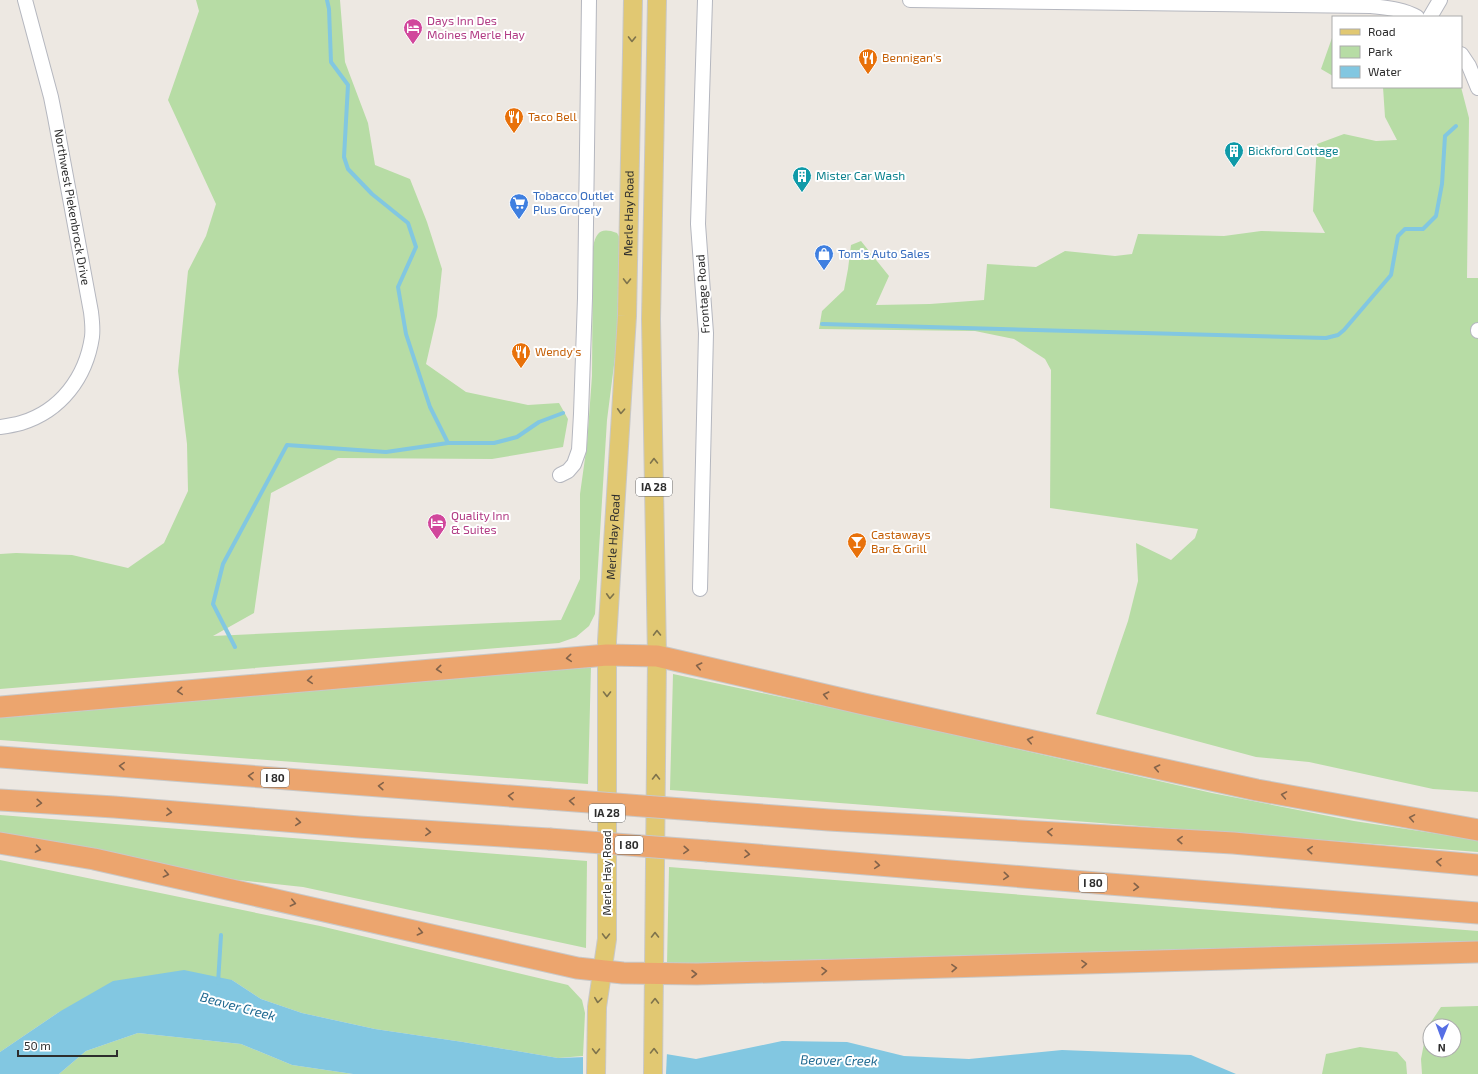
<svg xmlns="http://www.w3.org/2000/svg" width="1478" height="1074" font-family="'Exo 2',sans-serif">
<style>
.green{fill:#b7dca5;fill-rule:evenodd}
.water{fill:#82c7e1}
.pier{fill:#ede8e2}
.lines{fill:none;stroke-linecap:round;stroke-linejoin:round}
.stream{stroke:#82c7e1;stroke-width:4}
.minor-casing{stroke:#b5b7bf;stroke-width:16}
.major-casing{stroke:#c8c8c8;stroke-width:20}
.highway-casing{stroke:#c8c8c8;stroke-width:23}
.minor{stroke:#fff;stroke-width:14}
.major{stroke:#e1c872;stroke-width:18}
.highway{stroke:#eca56e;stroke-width:21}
.highway-bridge-casing{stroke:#c8c8c8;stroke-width:23;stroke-linecap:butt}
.highway-bridge{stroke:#eca56e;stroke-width:21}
.oneway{stroke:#7e734c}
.oneway2{stroke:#83634a}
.labels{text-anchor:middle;stroke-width:4;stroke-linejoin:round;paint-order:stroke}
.shield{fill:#fff;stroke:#6c6c6c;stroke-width:1}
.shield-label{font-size:11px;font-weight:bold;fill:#2d2d2d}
.hotel-label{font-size:12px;fill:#b23c85;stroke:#fff;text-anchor:start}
.food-label{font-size:12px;fill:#c56008;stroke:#fff;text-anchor:start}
.culture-label{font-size:12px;fill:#0d838f;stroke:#fff;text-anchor:start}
.shop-label{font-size:12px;fill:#366cbe;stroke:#fff;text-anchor:start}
.street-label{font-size:12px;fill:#2d2d2d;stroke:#fff}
.water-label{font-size:13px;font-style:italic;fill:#1e6890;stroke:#fff}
</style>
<rect width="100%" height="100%" fill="#ede8e2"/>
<path class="green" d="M196,0H340L345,62L368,123L375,165L410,179L427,222L442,269L437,316L426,364L466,392L528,405L559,403L568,419L563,447L492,459L338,458L271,493L254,613L213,636L561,620L580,579V494L587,444L592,376L593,247C596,232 601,227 617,233L622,242L619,326L607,420L595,614L589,626L576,637L559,643L0,689V554L16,553L72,555L128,568L164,543L188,491L187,444L178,371L188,271L206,236L216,204L168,100L199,11Z
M1333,35V76L1321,69Z
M1383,87H1461L1469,118L1467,278H1478V792L1433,789L1309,762L1256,757L1096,714L1128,621L1138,581L1136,543L1171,560L1195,538L1198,529L1050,508L1051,370L1045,359L1014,339L975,331L819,329L822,311L844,290L848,269L851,245L861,241L889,276L876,305L930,304L984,300L987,264L1036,267L1065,251L1115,256L1132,254L1138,234L1224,236L1261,231L1325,233L1313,211L1317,144L1344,134L1376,141L1397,140L1385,117Z
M591,666L588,784L0,740V718Z
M673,674L889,720L1212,793L1354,821L1478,840V852L670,790Z
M0,815L587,861L586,948L303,887L229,879L0,833Z
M0,860L320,926L568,985L582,1000L585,1013L583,1056L558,1058L463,1042L375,1029L302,1013L261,999L232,980L59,1012L0,1052Z
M669,867L1478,931V941L667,964Z
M1478,1006V1074H1422L1421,1059L1427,1028L1441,1007ZM1430,1026H1454V1050H1430Z
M138,1033L241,1044L292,1065L353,1074H59L86,1051Z
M1360,1047L1397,1052L1406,1062L1407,1074H1322L1326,1054Z"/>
<path class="water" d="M184,970L232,980L261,999L302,1013L375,1029L463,1042L558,1058L666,1054L696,1059L782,1041L847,1042L904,1056L969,1059L1062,1050L1191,1055L1236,1074H353L292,1065L241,1044L138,1033L86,1051L59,1074H0V1052L59,1012L113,981Z"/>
<path class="pier" d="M667,1052L666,1074H583V1054Z"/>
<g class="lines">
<path class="stream" d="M327,0L329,9L331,62L348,85L344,157L348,169L372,194L408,223L416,247L398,287L406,334L430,407L448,443
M822,324L1326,338L1338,335L1344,330L1391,275L1398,236L1405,229H1423L1436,216L1442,184L1445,136L1456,126
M235,647L213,604L223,564L287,445L386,452L448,443H494L517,437L539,422L563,413
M218,983L221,935"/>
<g class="minor-casing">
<path id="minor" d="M910,0L1371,6C1388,8 1403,9 1417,17
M1430,17L1440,0
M1461,54L1469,66L1478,88
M1478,331V330
M0,427C7,426 14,425 21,423C61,411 86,377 92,337C93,329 92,320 91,312L55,117L51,97L25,0
M560,475L568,471L574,464L579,450L581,414L585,298L589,0
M700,589L706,333L698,224L705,0"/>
</g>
<g class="major-casing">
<g id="major">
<path id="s1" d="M596,1074L597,1007L607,939V641L627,316L633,0"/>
<path d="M653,1074L657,656L651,319L657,0"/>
</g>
</g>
<g class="highway-casing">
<path id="highway" d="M0,707L607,655L657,656L864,704L1257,790L1478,830
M0,757L549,799
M0,800L114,807L359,827L549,839
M709,811L829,820L1233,843L1478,865
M0,843L94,859L577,968L623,973L697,974L1478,952
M708,851L1109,884L1478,913"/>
</g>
<use href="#minor" class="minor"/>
<use href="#major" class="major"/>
<use href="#highway" class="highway"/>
<g class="highway-bridge-casing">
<path id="highway-bridge" d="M549,799L709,811
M549,839L708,851"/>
</g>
<use href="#highway-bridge" class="highway-bridge"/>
</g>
<defs><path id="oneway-chevron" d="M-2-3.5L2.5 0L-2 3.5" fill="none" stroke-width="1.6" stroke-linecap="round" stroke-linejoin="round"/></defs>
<g class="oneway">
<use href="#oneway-chevron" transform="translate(632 39) rotate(91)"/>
<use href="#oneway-chevron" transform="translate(627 281) rotate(91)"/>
<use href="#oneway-chevron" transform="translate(621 411) rotate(93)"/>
<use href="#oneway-chevron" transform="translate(654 461) rotate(-91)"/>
<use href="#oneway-chevron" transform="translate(610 596) rotate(93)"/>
<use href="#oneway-chevron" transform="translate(657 633) rotate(-91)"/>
<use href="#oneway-chevron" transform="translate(607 694) rotate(90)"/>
<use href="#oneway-chevron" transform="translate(656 777) rotate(-90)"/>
<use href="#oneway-chevron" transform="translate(655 935) rotate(-90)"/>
<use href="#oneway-chevron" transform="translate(606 936) rotate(91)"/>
<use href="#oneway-chevron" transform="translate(598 1000) rotate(97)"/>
<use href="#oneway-chevron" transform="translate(655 1001) rotate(-89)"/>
<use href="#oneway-chevron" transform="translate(596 1051) rotate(91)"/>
<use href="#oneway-chevron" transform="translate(654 1051) rotate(-89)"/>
</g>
<g class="oneway2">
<use href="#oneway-chevron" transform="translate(569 658) rotate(175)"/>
<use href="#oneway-chevron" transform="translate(699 666) rotate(-167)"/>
<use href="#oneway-chevron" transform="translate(439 669) rotate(175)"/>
<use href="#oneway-chevron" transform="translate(310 680) rotate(175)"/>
<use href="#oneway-chevron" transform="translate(180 691) rotate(175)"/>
<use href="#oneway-chevron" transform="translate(826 695) rotate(-167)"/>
<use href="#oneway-chevron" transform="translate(1030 740) rotate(-168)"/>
<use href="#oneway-chevron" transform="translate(122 766) rotate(-176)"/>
<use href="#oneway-chevron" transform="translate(1157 768) rotate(-168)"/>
<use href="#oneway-chevron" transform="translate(251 776) rotate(-176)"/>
<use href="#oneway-chevron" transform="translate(381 786) rotate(-176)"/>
<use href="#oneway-chevron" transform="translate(1284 795) rotate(-170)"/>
<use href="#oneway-chevron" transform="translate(511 796) rotate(-176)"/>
<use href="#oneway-chevron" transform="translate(572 801) rotate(-176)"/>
<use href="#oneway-chevron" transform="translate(39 803) rotate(4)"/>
<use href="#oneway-chevron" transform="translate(169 812) rotate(5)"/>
<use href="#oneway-chevron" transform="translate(1412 818) rotate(-170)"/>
<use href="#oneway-chevron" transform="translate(298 822) rotate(5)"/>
<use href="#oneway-chevron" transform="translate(428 832) rotate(4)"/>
<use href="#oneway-chevron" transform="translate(1050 832) rotate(-177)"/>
<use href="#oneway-chevron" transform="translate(1180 840) rotate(-177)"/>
<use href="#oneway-chevron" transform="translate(38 849) rotate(10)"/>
<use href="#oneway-chevron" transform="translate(686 850) rotate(4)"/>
<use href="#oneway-chevron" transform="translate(1310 850) rotate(-175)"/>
<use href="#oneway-chevron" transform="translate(747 854) rotate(5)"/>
<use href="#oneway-chevron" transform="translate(1439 862) rotate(-175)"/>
<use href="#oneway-chevron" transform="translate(877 865) rotate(5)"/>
<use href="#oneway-chevron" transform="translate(166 874) rotate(12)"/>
<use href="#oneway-chevron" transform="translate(1006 876) rotate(5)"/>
<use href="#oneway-chevron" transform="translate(1136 887) rotate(4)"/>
<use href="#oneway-chevron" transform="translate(293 903) rotate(13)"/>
<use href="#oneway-chevron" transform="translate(420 932) rotate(13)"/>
<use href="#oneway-chevron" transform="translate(1084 964) rotate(-2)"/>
<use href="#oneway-chevron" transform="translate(954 968) rotate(-2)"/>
<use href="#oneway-chevron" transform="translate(824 971) rotate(-1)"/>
<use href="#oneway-chevron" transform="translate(694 974)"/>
</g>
<defs>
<g id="hotel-pin" transform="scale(1)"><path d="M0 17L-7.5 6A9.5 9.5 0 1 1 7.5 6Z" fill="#d1479c" stroke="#fff"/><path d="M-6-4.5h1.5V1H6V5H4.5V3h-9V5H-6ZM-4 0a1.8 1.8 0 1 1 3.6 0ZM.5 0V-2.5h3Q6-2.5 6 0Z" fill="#fff"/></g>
<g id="restaurant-pin" transform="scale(1)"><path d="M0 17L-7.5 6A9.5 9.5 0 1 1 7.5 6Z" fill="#e8710a" stroke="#fff"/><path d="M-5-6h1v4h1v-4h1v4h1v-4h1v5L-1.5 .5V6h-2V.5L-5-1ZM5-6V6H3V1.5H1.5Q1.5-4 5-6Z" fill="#fff"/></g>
<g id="building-pin" transform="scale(1)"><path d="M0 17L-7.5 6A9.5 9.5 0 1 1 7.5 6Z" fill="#0f9aa8" stroke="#fff"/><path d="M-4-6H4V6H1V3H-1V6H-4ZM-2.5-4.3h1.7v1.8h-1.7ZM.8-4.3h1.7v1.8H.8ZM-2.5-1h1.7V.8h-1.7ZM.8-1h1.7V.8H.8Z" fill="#fff"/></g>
<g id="supermarket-pin" transform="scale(1)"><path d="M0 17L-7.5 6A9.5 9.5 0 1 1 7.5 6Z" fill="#3f7fe0" stroke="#fff"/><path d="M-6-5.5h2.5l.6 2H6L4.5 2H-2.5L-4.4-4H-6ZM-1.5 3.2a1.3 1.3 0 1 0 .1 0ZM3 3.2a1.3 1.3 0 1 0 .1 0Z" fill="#fff"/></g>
<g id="shop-pin" transform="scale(1)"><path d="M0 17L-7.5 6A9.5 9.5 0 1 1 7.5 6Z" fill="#3f7fe0" stroke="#fff"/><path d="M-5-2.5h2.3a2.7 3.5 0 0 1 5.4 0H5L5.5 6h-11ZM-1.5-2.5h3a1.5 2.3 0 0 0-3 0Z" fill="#fff"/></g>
<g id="bar-pin" transform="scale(1)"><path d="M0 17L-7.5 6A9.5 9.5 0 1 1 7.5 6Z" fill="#e8710a" stroke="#fff"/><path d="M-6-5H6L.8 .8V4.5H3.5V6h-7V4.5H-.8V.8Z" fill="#fff"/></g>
</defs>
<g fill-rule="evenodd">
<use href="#hotel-pin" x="413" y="28"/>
<use href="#restaurant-pin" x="868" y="58"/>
<use href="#restaurant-pin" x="514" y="117"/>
<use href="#building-pin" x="1234" y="151"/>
<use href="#building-pin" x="802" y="176"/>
<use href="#supermarket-pin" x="519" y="203"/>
<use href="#shop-pin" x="824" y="254"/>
<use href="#restaurant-pin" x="521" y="352"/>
<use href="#hotel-pin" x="437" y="523"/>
<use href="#bar-pin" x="857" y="542"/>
</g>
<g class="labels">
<g class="shield">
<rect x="636" y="478" width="36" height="18" rx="3"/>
<rect x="261" y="769" width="28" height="18" rx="3"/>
<rect x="589" y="804" width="36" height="18" rx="3"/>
<rect x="615" y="836" width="28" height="18" rx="3"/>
<rect x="1079" y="874" width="28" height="18" rx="3"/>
</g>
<g class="shield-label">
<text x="654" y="491">IA 28</text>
<text x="275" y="782">I 80</text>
<text x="607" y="817">IA 28</text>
<text x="629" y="849">I 80</text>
<text x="1093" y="887">I 80</text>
</g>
<g class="hotel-label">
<text x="427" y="25">Days Inn Des<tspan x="427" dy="14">Moines Merle Hay</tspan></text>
<text x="451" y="520">Quality Inn<tspan x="451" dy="14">&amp; Suites</tspan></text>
</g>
<g class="food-label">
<text x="882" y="62">Bennigan's</text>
<text x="528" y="121">Taco Bell</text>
<text x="535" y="356">Wendy's</text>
<text x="871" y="539">Castaways<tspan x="871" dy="14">Bar &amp; Grill</tspan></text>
</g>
<g class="culture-label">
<text x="1248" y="155">Bickford Cottage</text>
<text x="816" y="180">Mister Car Wash</text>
</g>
<g class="shop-label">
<text x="533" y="200">Tobacco Outlet<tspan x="533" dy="14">Plus Grocery</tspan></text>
<text x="838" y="258">Tom's Auto Sales</text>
</g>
<g class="street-label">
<text transform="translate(72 207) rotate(80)" y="4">Northwest Piekenbrock Drive</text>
<text dy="4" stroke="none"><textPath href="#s1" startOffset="862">Merle Hay Road</textPath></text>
<text transform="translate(703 294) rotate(-94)" y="4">Frontage Road</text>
<text dy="4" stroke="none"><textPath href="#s1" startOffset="538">Merle Hay Road</textPath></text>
<text transform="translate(607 873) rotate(-90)" y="4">Merle Hay Road</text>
</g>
<g class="water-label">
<text transform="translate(238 1006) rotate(15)" y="5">Beaver Creek</text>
<text transform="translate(839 1060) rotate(1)" y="5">Beaver Creek</text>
</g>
</g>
<rect x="1332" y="16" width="130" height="72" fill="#ffffff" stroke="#ababab"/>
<rect x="1340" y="29" width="20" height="6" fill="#e1c872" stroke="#ababab"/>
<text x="1368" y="36" font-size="12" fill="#2d2d2d">Road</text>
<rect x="1340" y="46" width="20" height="12" fill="#b7dca5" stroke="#ababab"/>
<text x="1368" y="56" font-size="12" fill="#2d2d2d">Park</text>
<rect x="1340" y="66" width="20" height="12" fill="#82c7e1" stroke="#ababab"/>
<text x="1368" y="76" font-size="12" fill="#2d2d2d">Water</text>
<g transform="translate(1442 1038) rotate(181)"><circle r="19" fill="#ffffff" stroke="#ababab"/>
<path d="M0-3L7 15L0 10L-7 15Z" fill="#566fe5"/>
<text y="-6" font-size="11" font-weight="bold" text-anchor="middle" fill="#2d2d2d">N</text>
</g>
<path d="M18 1050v6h99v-6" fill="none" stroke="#2d2d2d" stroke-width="2"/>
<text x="24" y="1050" font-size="12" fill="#2d2d2d" stroke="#ffffff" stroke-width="3" paint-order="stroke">50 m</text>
</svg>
